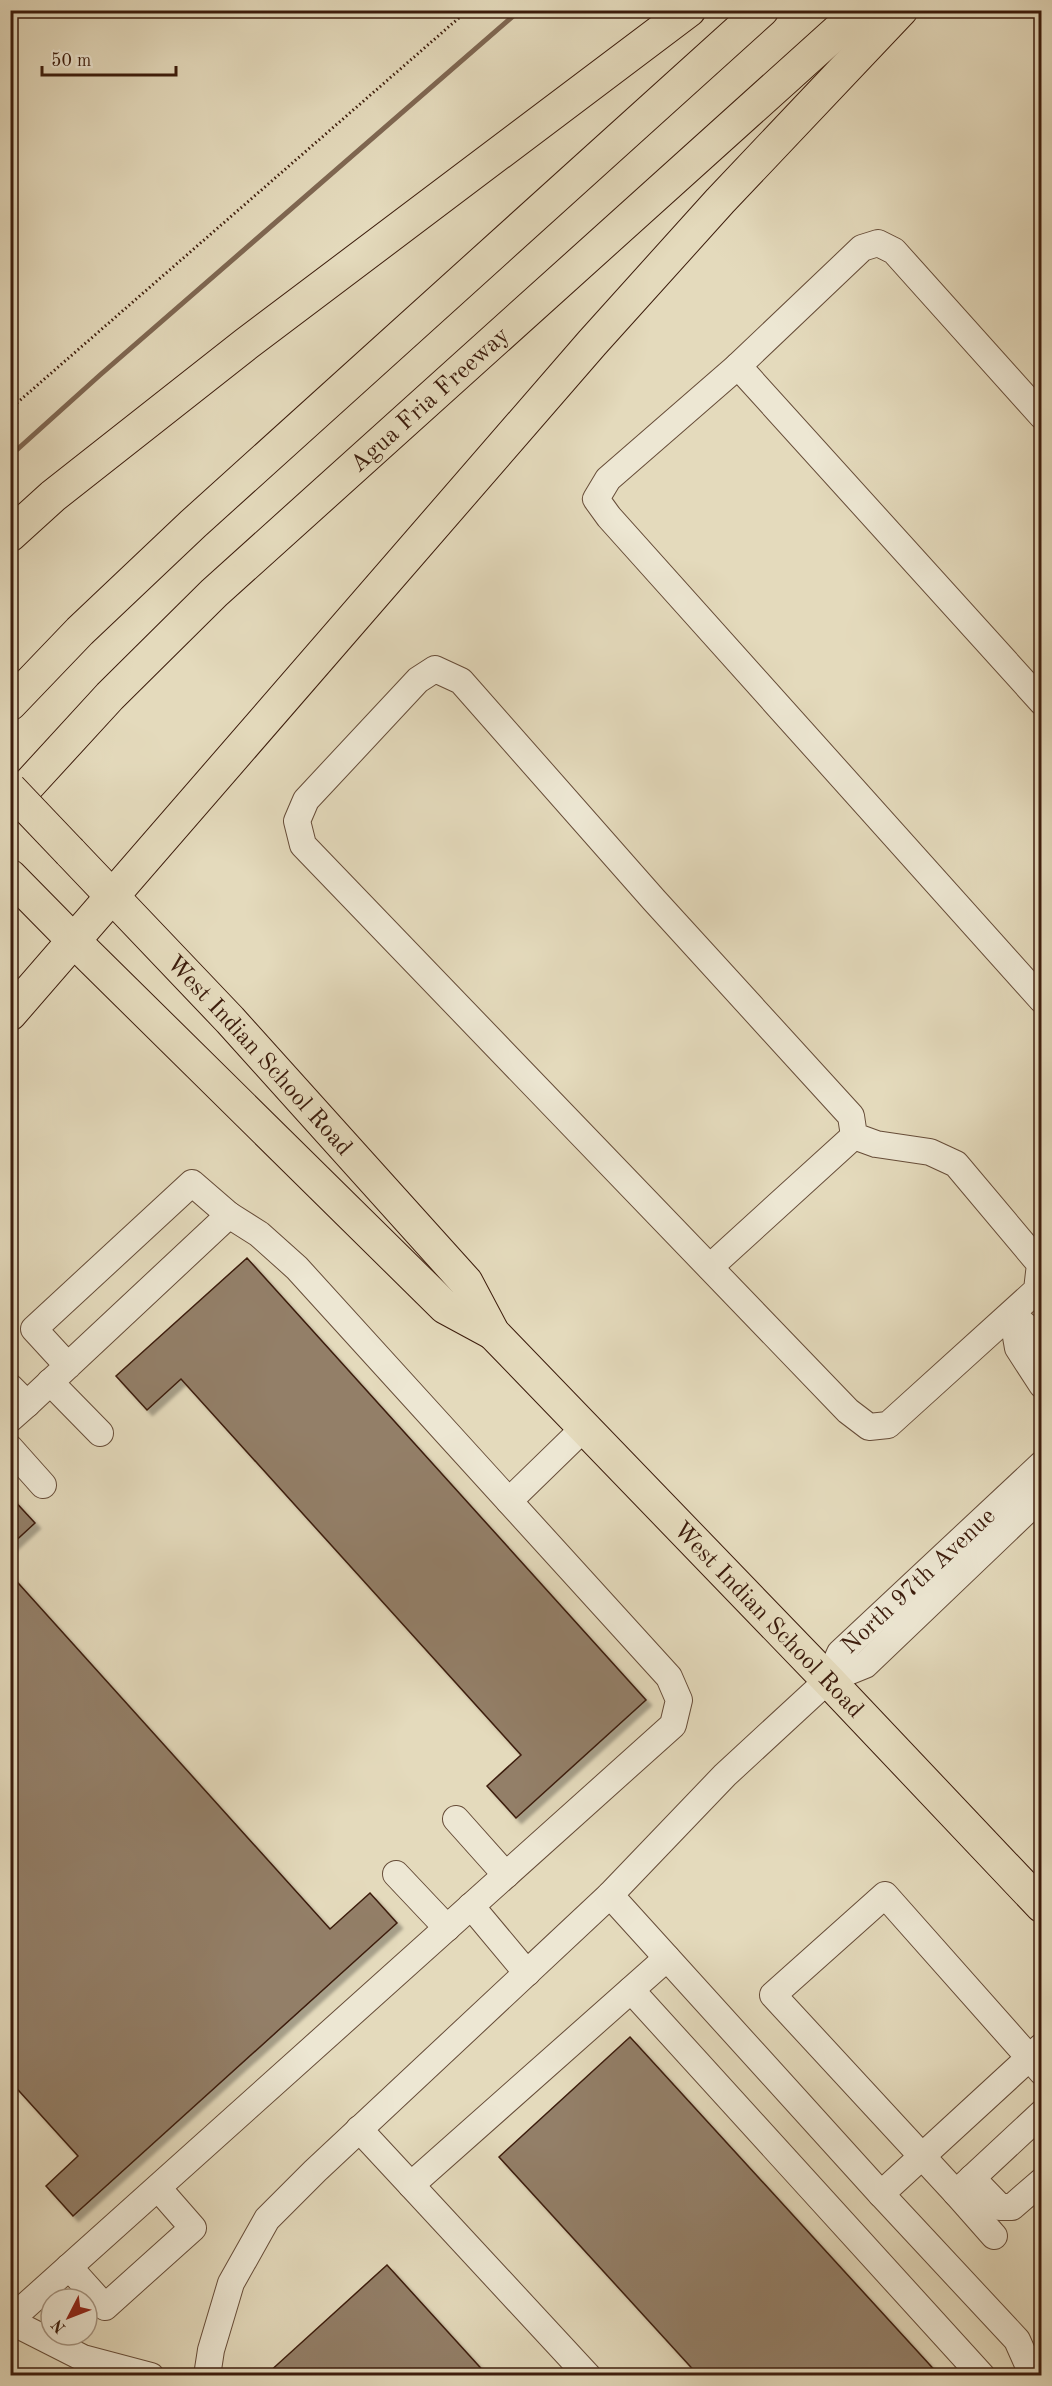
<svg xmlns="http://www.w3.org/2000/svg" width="1052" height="2386" font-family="'Old Standard TT',serif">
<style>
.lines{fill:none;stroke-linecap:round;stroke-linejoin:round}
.stream{stroke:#7f6752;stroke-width:5}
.building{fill:#937f68;stroke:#3c1c0c;stroke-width:1.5;filter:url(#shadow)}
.minor-casing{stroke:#664c38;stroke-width:28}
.major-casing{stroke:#3c1c0c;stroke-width:35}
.highway-casing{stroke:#3c1c0c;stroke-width:35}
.path{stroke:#3c1c0c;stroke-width:3;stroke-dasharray:1.5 3;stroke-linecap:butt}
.minor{stroke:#ede7d3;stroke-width:26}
.major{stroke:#e4dabc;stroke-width:33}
.highway{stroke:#e4dabc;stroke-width:33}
.major-bridge-casing{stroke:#3c1c0c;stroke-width:35;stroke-linecap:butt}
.major-bridge{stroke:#e4dabc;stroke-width:33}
.labels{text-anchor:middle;stroke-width:5;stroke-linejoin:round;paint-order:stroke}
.street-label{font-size:24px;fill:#3c1c0c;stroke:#ede7d3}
</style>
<defs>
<filter id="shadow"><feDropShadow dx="5.5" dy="5.5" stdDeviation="1.5" flood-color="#0004"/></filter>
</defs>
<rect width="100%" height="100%" fill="#e4dabc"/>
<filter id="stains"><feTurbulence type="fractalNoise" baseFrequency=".00333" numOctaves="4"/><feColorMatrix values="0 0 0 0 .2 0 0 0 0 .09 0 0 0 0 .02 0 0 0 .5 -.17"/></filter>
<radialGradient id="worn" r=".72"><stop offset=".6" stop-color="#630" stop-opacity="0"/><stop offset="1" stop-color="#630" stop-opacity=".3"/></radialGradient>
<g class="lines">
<path class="stream" d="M10,456L100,375L520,10"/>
</g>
<path class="building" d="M247,1258L646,1700L516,1818L487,1786L521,1755L181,1379L147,1410L116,1376Z
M10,1496L35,1523L10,1546Z
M10,1574L330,1929L370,1893L397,1923L73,2216L46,2186L78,2156L10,2081Z
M630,2037L940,2376H699L499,2157Z
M387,2265L488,2376H270L268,2373Z"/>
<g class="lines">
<g class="minor-casing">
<g id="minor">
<path d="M738,366L1042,702"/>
<path d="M1042,416L894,251L878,243L862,248L738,366L608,479L596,499L609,517L1042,1000"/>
<path d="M435,669L461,681L654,900L851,1116L854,1136L876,1144L930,1152L956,1164L1040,1264L1037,1290L888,1425L869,1427L848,1411L303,845L297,821L306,800L418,680Z"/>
<path d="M710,1267L854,1136"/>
<path d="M1012,1314L1018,1348L1042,1385"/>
<path d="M1012,1314L1042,1341"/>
<path d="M50,1382L100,1433"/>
<path d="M10,1387L27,1404L10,1419"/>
<path d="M27,1404L229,1215L192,1183L34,1329L68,1366"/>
<path d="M10,1448L43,1485"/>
<path d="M509,1501L584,1428"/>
<path id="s1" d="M828,1680L840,1653L1042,1464"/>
<path d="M456,1819L506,1875"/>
<path d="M396,1874L447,1928"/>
<path d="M610,1895L881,2194"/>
<path d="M471,1906L527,1973"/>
<path d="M631,1990L982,2376"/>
<path d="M1042,2072L885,1895L773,1995L956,2193L1042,2113"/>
<path d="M359,2129L411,2185L667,1958"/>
<path d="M972,2178L1000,2207H1012L1042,2181"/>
<path d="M411,2185L588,2376"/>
<path d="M956,2193L994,2236"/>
<path d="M69,2267L105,2307L193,2228L158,2188"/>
<path d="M10,2320L673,1725L679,1700L669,1677L297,1268L259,1234L229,1215"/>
<path d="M10,2321L83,2358L151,2376"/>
<path d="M207,2376L211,2350L231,2283L267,2219L315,2171L610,1895L725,1775L828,1680L865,1665L1042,1496"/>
<path d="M1033,2376L1017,2340L881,2194L1041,2047"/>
</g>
</g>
<g class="major-casing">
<g id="major">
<path id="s2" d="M70,852L230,1020L466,1282L493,1333L828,1680L1042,1906"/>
<path d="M10,876L73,940L445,1307L493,1333"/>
</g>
</g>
<g class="highway-casing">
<g id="highway">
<path d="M10,535L53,496L246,344L689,10"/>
<path d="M10,704L80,631L193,524L762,10"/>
<path id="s3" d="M10,805L110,696L214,593L861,10"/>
<path d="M10,1014L592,343L720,201L901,10"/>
</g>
</g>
<path class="path" d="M10,409L468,10"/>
<use href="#minor" class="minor"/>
<use href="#major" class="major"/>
<use href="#highway" class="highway"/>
<g class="major-bridge-casing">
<path id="major-bridge" d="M10,789L70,852"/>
</g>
<use href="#major-bridge" class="major-bridge"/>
</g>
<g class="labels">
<g class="street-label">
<text dy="8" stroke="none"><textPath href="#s3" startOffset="584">Agua Fria Freeway</textPath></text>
<text dy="8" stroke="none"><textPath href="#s2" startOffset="278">West Indian School Road</textPath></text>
<text dy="8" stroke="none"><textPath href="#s1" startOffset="136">North 97th Avenue</textPath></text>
<text dy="8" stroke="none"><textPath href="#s2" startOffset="1040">West Indian School Road</textPath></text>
</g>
</g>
<rect width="1052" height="2386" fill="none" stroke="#e4dabc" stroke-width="36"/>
<rect x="12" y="12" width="1028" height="2362" fill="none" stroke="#3c1c0c" stroke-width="3"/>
<rect x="18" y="18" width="1016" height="2350" fill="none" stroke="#3c1c0c" stroke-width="1.5"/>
<g transform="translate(69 2317) rotate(228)"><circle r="28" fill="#ede7d3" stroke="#a69683" stroke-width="1.5"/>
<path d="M0-4.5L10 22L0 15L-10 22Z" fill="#8f2418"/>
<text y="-9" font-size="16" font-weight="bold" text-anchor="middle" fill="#3c1c0c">N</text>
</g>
<path d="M42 66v9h134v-9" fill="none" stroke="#3c1c0c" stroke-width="3"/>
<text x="51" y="66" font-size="18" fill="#3c1c0c" stroke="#ede7d3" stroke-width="4.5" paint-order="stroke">50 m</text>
<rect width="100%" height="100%" filter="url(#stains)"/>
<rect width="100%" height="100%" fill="url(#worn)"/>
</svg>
